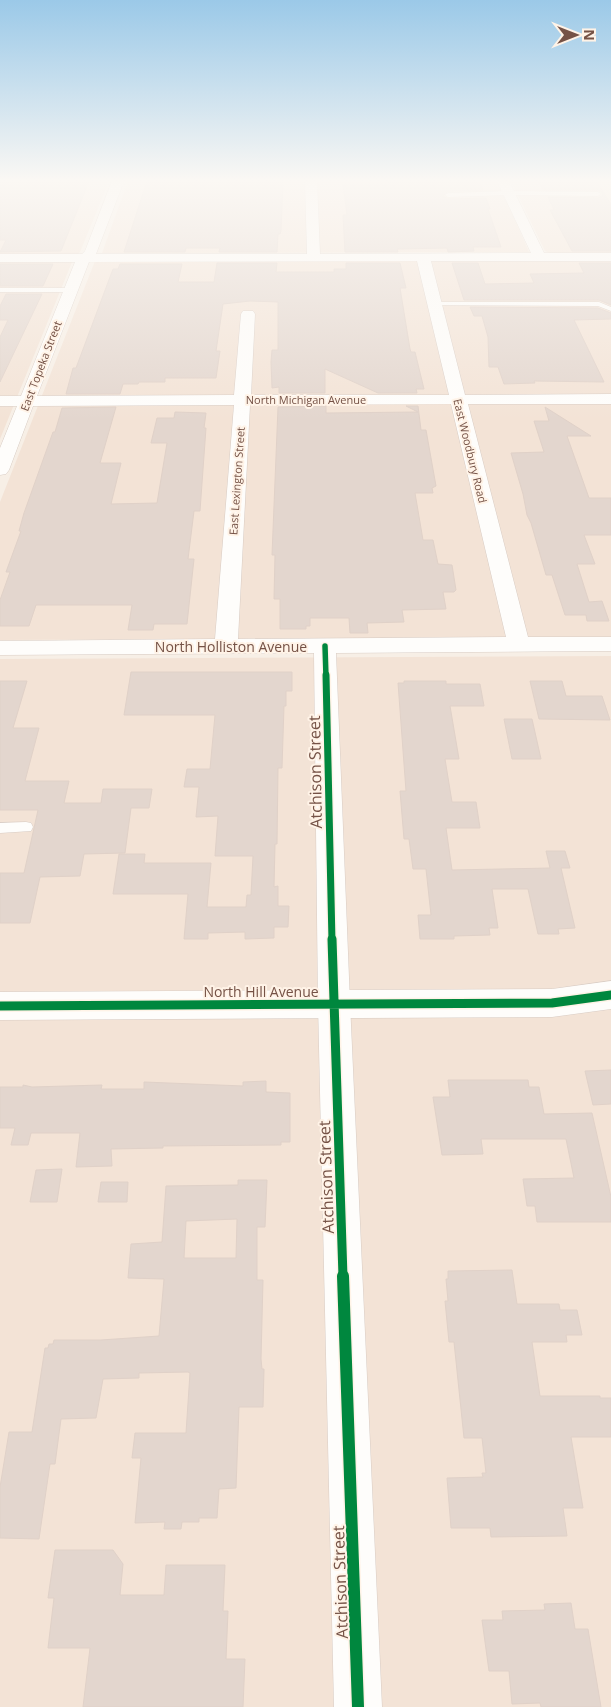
<svg xmlns="http://www.w3.org/2000/svg" width="611" height="1707" font-family="'Open Sans',sans-serif">
<style>
.residential{fill:#f3e3d6}
.building{fill:#e3d6ce;stroke:#e0d1c8;fill-rule:evenodd}
.lines{fill:none;stroke-linecap:round;stroke-linejoin:round}
.service-casing{stroke:#d8ccc4;stroke-width:1}
.minor-casing{stroke:#d8ccc4;stroke-width:1}
.tertiary-casing{stroke:#d8ccc4;stroke-width:1}
.service{fill:#fefdfb;fill-rule:evenodd}
.minor{fill:#fefdfb;fill-rule:evenodd}
.tertiary{fill:#fefdfb;fill-rule:evenodd}
.cycleway-far3-casing{stroke:#fff3e7;stroke-width:8}
.cycleway-far2-casing{stroke:#fff3e7;stroke-width:10}
.cycleway-far1-casing{stroke:#fff3e7;stroke-width:12}
.cycleway-casing{stroke:#fff3e7;stroke-width:15}
.cycleway-far3{stroke:#00873e;stroke-width:5.5}
.cycleway-far2{stroke:#00873e;stroke-width:7}
.cycleway-far1{stroke:#00873e;stroke-width:9}
.cycleway{stroke:#00873e;stroke-width:12}
.labels{text-anchor:middle;stroke-width:4;stroke-linejoin:round;paint-order:stroke}
.far-street-label{font-size:11px;fill:#755246;stroke:#fff3e7}
.street-label{font-size:14px;fill:#755246;stroke:#fff3e7}
.near-street-label{font-size:16px;fill:#755246;stroke:#fff3e7}
</style>
<rect width="100%" height="100%" fill="#f7efe6"/>
<path class="residential" d="M0,181H109L80,252L72,262L0,439Z
M128,181H498L529,252L102,253Z
M511,181H611V253H550L545,251Z
M611,259V637L0,640V502L95,261Z
M611,656V1707H0V659Z"/>
<path class="building" d="M0,181H89L61,251L0,252L6,240H0Z
M147,181H283L281,231L280,234H278L277,252H219L220,248H186L185,252H124Z
M388,181L480,183L483,190L448,191L443,196L448,199L486,198L490,209H488L501,247H473L474,251L448,252L447,248L400,249H397L398,252H345L343,215H347L343,184H389Z
M539,181H596L611,204V251H572L550,210H554L548,197L598,198L603,195L602,192L598,190H543Z
M217,263H277L276,272H334V269H346V263H400L406,288H400L410,349L411,352H415L424,389H416L417,393H378L325,369V393H279V387L272,388L271,362L272,350H278V302L250,301L223,304L216,351H220L216,378H165V382H139L138,384H123L120,394H66L73,368H76L113,269H118L120,264H182L178,282H214Z
M452,263H478L485,284L534,283L530,274L584,273L579,263H611V305L599,300H464Z
M0,264H53L43,286H0Z
M6,294H42L0,382V337L8,320H0V306Z
M470,307L598,308L611,313V319L574,320L604,382L534,381L535,383L504,384L498,367H489L488,337L482,316H474Z
M326,406V413L418,412L406,406H418L421,430H426L436,486L432,488L433,493H415L423,540H433L438,564L452,565L456,590L454,592H443L446,609L402,610L404,622L367,623L368,633H350L349,618H310V626H306V629H280V599H274L275,555H272L278,407Z
M116,407L100,463H121L111,504L157,503L167,443H151L157,418H174L175,412L206,413L204,428H206L200,511H194L188,559H194L187,624H154L153,630H128L132,605H36L29,626H0V600L10,572H6L21,531H19L24,513L53,432H55L62,408Z
M545,407L591,436H567L589,498H611V535H584L595,564H577L589,602L602,601L609,621H587L586,615H565L552,575H546L531,523L527,515L523,494L511,453L544,452L534,421H549Z
M131,672H292V691H286V706H284L282,768H278L277,844H275L274,887L278,886V906H289L288,927H274V938L245,939V932L208,933V939H184L188,894H113L119,854H145L144,863H211L207,907H246L247,895H251L253,856H215L218,816L196,817L199,787H184L187,769H210L215,715H124Z
M0,681H27L13,728H39L25,781H69L64,803H101L103,789H152L149,808H131L125,853L84,854L80,876L40,877L30,923H0V873H24L38,810H0Z
M404,681H446V684H480L484,706H450L459,759H445L452,802H476L480,828H446L452,870L550,868L546,851H565L570,868H561L575,928L558,929L559,934H538L528,889H492L498,928H489L490,935L454,936V939H420L418,915H431L426,869H413L409,839H404L400,791H406L398,683H404Z
M530,681H562L566,696H602L610,720L539,719Z
M504,719H532L541,759H512Z
M611,1070V1104L593,1105L585,1071Z
M448,1080H528L529,1087H539L544,1114L592,1113L611,1197V1222H537L535,1206H527L523,1179L574,1178L566,1139H481L483,1154L442,1155L433,1097H450Z
M266,1081V1092L290,1093V1142H281V1145L163,1146V1148L111,1149L112,1166L76,1167L80,1133H31L28,1145H11L15,1128H0V1087H23V1085L32,1087L102,1085L101,1089H144V1082L243,1086V1082Z
M62,1169L57,1202H30L36,1170Z
M238,1180H267L265,1227H257V1280H263L261,1359L262,1369H264L263,1407H239L236,1488L219,1489L217,1518H199V1522H182L181,1529H164L165,1522L135,1523L141,1458H132L135,1433H186L190,1373L188,1372L139,1373V1378L103,1379L96,1418L61,1419L55,1464H50L39,1539L0,1538V1487L9,1432H32L45,1348H48L49,1344H53L54,1340H101L159,1336L164,1279L128,1278L131,1244L162,1242L166,1186L238,1185ZM237,1219L236,1258H184L186,1221Z
M101,1182H128L127,1202H98Z
M512,1270L517,1304H559L560,1310H577L582,1335H566L567,1342H532L540,1396H600V1398H611V1437H571L583,1508H563L567,1536L491,1537L490,1528H451L447,1478L483,1477L482,1473H486L482,1438H464L454,1342H449L445,1301H448L446,1279H448V1271Z
M55,1550H113L123,1564L120,1595H164L166,1565H225L223,1611H228L226,1659H245L243,1707H83L90,1648H48L54,1598H48Z
M571,1603L575,1629H588L601,1707H541L540,1703L512,1704L509,1671H489L482,1620H503L502,1611L545,1610L544,1604Z"/>
<g class="lines">
<g class="service-casing">
<path id="service" d="M508,191L598,192L601,194L598,196L511,195L448,197L445,195L448,193Z
M0,288H71L74,290L71,292H0Z
M434,302H599L611,307V311L598,306L432,305V303Z
M26,822L31,823L33,827L31,831L0,833V823Z"/>
</g>
<g class="minor-casing">
<path id="minor" d="M112,181H124L96,254H307L305,181H317L320,254L531,253L497,181H509L544,253H611V261H431L465,395L611,394V404H468L528,637H611V651L336,653L350,1003L382,1707H334L318,1003L314,653L0,655V641L215,639L234,405L33,406L9,470L6,474L0,475V448L17,406H0V396H21L75,262H0V254H82L85,251ZM417,261L449,395H251L255,314L253,311H243L241,314L234,395L37,396L89,262ZM451,404L506,637L238,639L250,405Z"/>
</g>
<g class="tertiary-casing">
<path id="tertiary" d="M611,981V1009L552,1017L0,1020V992L552,989Z"/>
</g>
<use href="#service" class="service"/>
<use href="#minor" class="minor"/>
<use href="#tertiary" class="tertiary"/>
<g class="cycleway-far3-casing">
<path id="cycleway-far3" d="M325,646L326,677"/>
</g>
<g class="cycleway-far2-casing">
<path id="cycleway-far2" d="M326,675L332,941"/>
</g>
<g class="cycleway-far1-casing">
<path id="cycleway-far1" d="M332,939L343,1277
M0,1006L552,1003L611,995"/>
</g>
<g class="cycleway-casing">
<path id="cycleway" d="M343,1276L358,1707"/>
</g>
<use href="#cycleway-far3" class="cycleway-far3"/>
<use href="#cycleway-far2" class="cycleway-far2"/>
<use href="#cycleway-far1" class="cycleway-far1"/>
<use href="#cycleway" class="cycleway"/>
</g>
<linearGradient id="sky" x2="0" y2="1"><stop stop-color="#9bc9e8"/><stop offset="0.43" stop-color="#fbf8f4"/><stop offset="1" stop-color="#fbf8f4" stop-opacity="0"/></linearGradient>
<rect width="611" height="420" fill="url(#sky)"/>
<g class="labels">
<g class="far-street-label">
<text transform="translate(41 366) rotate(-69)" y="4">East Topeka Street</text>
<text x="306" y="404">North Michigan Avenue</text>
<text transform="translate(470 451) rotate(76)" y="4">East Woodbury Road</text>
<text transform="translate(237 481) rotate(-86)" y="4">East Lexington Street</text>
</g>
<g class="street-label">
<text x="231" y="652">North Holliston Avenue</text>
<text x="261" y="997">North Hill Avenue</text>
</g>
<g class="near-street-label">
<text transform="translate(315 772) rotate(-91)" y="6">Atchison Street</text>
<text transform="translate(326 1177) rotate(-92)" y="6">Atchison Street</text>
<text transform="translate(340 1582) rotate(-92)" y="6">Atchison Street</text>
</g>
</g>
<g transform="translate(576 35) rotate(90)" stroke="#fff3e7" stroke-width="4" paint-order="stroke">
<path d="M0-4L9 19L0 12L-9 19Z" fill="#755246"/>
<text y="-8" font-size="14" font-weight="bold" text-anchor="middle" fill="#755246">N</text>
</g>
</svg>
